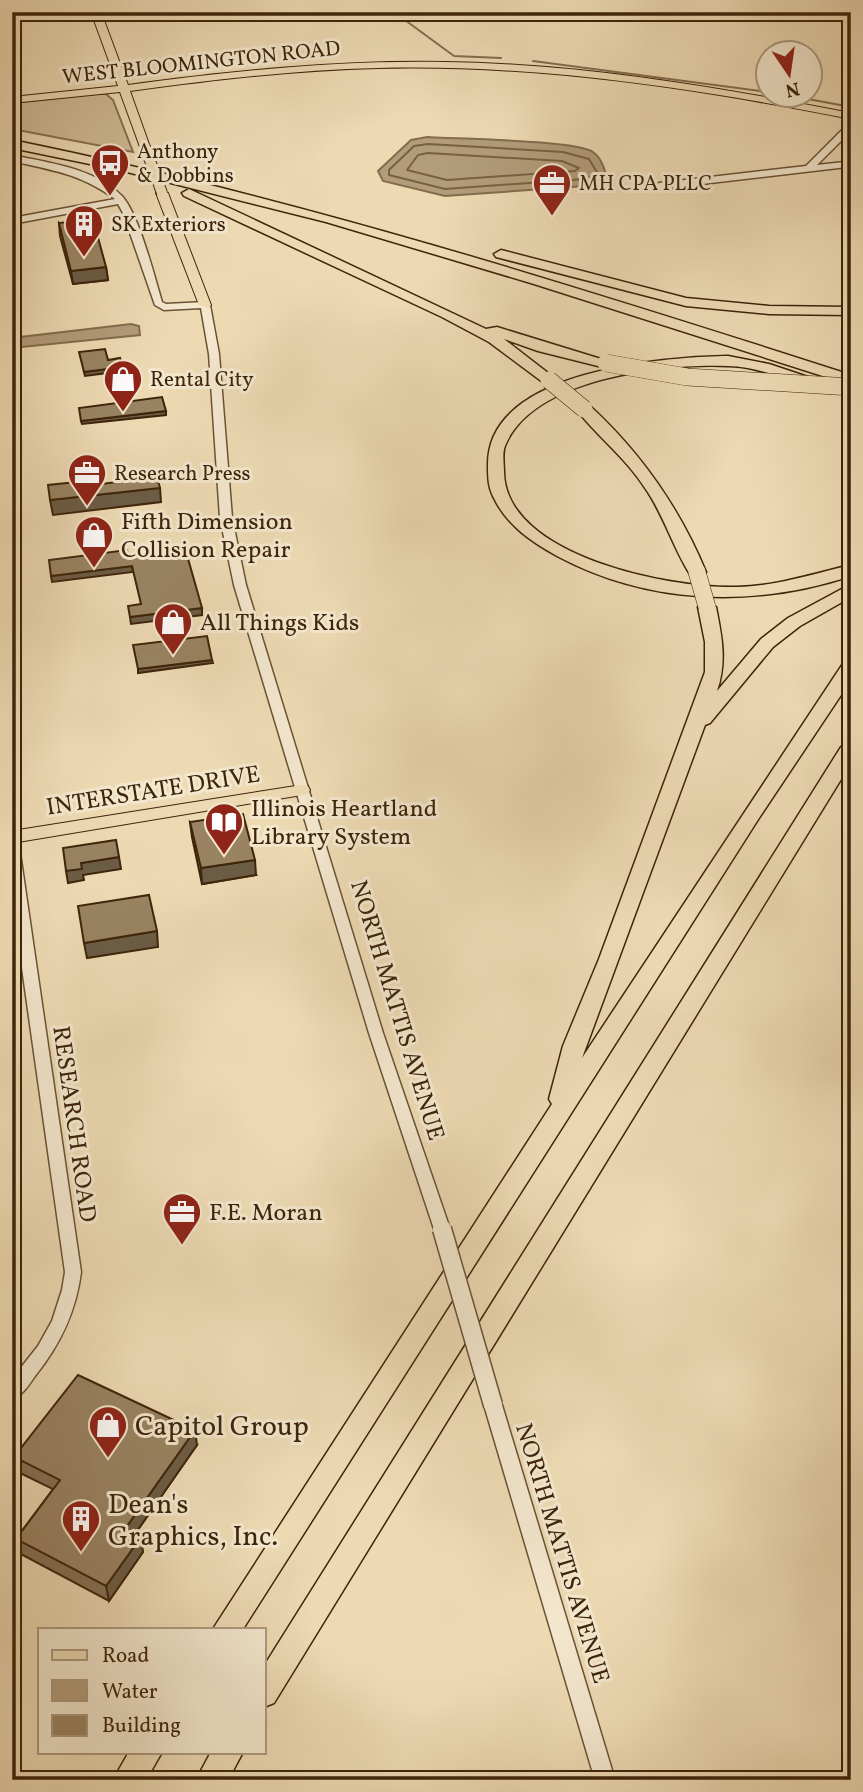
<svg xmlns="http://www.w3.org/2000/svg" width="863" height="1792" font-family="Vollkorn,serif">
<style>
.green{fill:#cfbb96;stroke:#867050;stroke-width:2}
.water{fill:#b29c7a;stroke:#846c4d;stroke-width:2}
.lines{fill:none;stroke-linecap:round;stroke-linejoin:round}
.shore{stroke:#786042;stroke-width:2}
.stream{stroke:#846c4d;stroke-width:2}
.minor-casing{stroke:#6a5234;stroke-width:3}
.major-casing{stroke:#3e240a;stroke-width:2}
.highway-casing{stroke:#3e240a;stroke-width:3}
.minor{fill:#f3e7ce;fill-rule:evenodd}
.major{fill:#eddab3;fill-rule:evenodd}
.highway{fill:#eddab3;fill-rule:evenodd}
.minor-bridge-casing{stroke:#6a5234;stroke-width:21;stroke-linecap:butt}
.major-bridge-casing{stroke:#3e240a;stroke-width:12;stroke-linecap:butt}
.highway-bridge-casing{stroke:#3e240a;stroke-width:18;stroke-linecap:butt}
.minor-bridge{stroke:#f3e7ce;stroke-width:18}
.major-bridge{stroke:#eddab3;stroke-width:10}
.highway-bridge{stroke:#eddab3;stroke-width:17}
.wall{fill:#847154;stroke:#3e240a;stroke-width:2}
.shaded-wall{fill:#6b5c45;stroke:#3e240a;stroke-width:2}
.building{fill:#998362;stroke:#3e240a;stroke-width:2}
.labels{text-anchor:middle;stroke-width:6;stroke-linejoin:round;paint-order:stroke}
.far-street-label{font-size:21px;fill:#3e240a;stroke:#f3e7ce}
.far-poi-label{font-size:21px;fill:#3e240a;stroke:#f3e7ce;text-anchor:start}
.poi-label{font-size:24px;fill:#3e240a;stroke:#f3e7ce;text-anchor:start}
.street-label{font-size:24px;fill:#3e240a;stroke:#f3e7ce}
.near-poi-label{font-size:28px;fill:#3e240a;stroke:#f3e7ce;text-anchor:start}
</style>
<rect width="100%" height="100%" fill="#eddab3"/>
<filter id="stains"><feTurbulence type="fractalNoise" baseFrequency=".00286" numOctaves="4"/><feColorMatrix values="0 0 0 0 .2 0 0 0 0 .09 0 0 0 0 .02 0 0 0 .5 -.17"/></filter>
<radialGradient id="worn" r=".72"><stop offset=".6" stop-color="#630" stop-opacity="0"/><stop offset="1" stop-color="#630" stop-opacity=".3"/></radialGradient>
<path class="green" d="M93,94H106L113,100L133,152L12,129V103Z"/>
<path class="water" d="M427,137C456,139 575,140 593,152C602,158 605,171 608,181L586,186L445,196L383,181L378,171L411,140Z
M131,324L139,326L140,335L12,348V338Z"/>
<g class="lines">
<path class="shore" d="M428,144L563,152L589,159L598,174L585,179L445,189L389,175V170L414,146Z
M428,153L562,161L579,168L575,171L447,180L407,170L418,155Z"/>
<path class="stream" d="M394,12L454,56L501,58
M533,61L768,92
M781,94L851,107"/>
<g class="minor-casing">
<path id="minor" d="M848,124H851V131L817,165L844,162L847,163V167L659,189L655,186L659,183L806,166Z
M12,155C49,163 95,168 122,196C139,215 154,275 162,302L166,304L205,302L210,305L219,354L232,518L246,585L383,1033L450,1229L448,1234L442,1236L436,1234L434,1229L369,1033L234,585L220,518L209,354L201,308L164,310L155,305L123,213L118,204L12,224V218L115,199C81,174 52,170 12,161Z
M12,842L19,846L81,1272C76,1312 60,1345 35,1376C29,1385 22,1396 12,1399V1379L38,1346L52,1321L62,1290L65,1272L12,897Z
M493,1397L499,1400L502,1405L615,1780H595L484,1405L487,1400Z"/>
</g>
<g class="major-casing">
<path id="major" d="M91,12H101L128,85C233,71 338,60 445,62C582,64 717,87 851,113V119C695,88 537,64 378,68C294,70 212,80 130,91L150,147L145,150L140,147L120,92L12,103V97L118,86Z
M162,190L168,193L211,305L209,308L199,305L156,193Z
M302,785L308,786L310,790L308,794L12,843V831Z"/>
</g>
<g class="highway-casing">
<path id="highway" d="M12,140C298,198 574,286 851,375V385L534,284L326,222L119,170L12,148Z
M189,189L486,329L497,327L614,363L606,368L538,351L504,339L557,380L549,385L544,383L489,342L442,317L184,196L182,193Z
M501,250L686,298L769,306L851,307V315L769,314L686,306L496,257L494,254Z
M728,356L769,364L808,377L800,382C776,376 752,366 728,366C665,363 532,378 505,446C502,453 504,464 504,472C505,557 673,589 737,587C777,586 812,574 851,565V576C753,608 649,605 557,556C532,542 508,526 495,500C488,488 488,478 488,464C488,371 661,357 728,356Z
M584,404L590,406C641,453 679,507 706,572L703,576H691C673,548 664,515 645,488C626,458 598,437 576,409Z
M851,584V597L800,626L773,647L710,723L705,725L582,1058L844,662L851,660V680L759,818L243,1629H213L552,1104L549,1099L563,1046L599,959L705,672V642L698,607L707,602L716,607C722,637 727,662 717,691L761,639L788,618Z
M851,741V763L274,1703L264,1707V1666L841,747Z
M129,1752H162L146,1780H113Z
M211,1752H243L228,1780H196Z"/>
</g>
<use href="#minor" class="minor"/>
<use href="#major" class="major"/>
<use href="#highway" class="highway"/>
<g class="minor-bridge-casing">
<path id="minor-bridge" d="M442,1229L493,1405"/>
</g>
<g class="major-bridge-casing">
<path id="major-bridge" d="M145,147L162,193"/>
</g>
<g class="highway-bridge-casing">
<path id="highway-bridge" d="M606,363L687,377L851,387
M549,380L584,409
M697,572L707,607"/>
</g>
<use href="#minor-bridge" class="minor-bridge"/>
<use href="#major-bridge" class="major-bridge"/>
<use href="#highway-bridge" class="highway-bridge"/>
</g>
<path class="wall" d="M59,223L106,267L108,280L73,284L60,236Z
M190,822L256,875L202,884L192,837Z
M197,1445L135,1534L143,1552L109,1601L19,1553L16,1539L53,1489L18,1472L14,1457Z"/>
<path class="shaded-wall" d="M159,12H229V14L159,20Z
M106,267L108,280L73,284L71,271Z
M123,367V371L85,376L84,372Z
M166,411V415L82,424L81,421Z
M160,488L161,502L53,515L50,500Z
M132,566L133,572L52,582L51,576Z
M202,608V615L131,624L130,617Z
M212,660L213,663L138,673V669Z
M119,857L121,869L83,875L84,880L68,883L66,871L81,863Z
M255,860L256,875L202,884L201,868Z
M157,931L158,947L87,958L84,943Z
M195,1430L197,1445L128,1544L125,1529Z
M141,1537L143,1552L109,1601L106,1586Z"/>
<path class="building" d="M93,219L106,267L71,271L59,223Z
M105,349L108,360L120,358L123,367L84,372L79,352Z
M162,397L166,411L81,421L79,408Z
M157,477L160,488L50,500L48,485L76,482L77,487Z
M185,548L202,608L130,617L128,606L141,604L132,566L51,576L49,560L127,550L128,555Z
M207,636L212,660L138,669L133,645Z
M243,814L255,860L201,868L190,822Z
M116,840L119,857L81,863L82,869L66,871L63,848Z
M149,895L157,931L84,943L78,906Z
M78,1375L195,1430L125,1529L141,1537L106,1586L16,1539L60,1480L14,1457Z"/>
<defs>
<g id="bus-pin" transform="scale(2.0125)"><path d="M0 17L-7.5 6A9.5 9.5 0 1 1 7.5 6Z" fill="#8f2418" stroke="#f3e7ce"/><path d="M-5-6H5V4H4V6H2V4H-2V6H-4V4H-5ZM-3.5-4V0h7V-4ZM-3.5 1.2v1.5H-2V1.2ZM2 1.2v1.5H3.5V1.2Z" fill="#fff"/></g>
<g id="office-pin" transform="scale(2.0125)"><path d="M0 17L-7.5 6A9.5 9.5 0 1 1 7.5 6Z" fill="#8f2418" stroke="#f3e7ce"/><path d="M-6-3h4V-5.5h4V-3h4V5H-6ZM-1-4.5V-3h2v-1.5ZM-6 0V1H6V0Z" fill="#fff"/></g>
<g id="building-pin" transform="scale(2.0125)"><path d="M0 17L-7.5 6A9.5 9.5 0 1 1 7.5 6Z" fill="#8f2418" stroke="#f3e7ce"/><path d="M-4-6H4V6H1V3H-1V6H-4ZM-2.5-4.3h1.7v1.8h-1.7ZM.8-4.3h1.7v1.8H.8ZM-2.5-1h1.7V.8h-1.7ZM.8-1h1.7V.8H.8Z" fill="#fff"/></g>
<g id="shop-pin" transform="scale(2.0125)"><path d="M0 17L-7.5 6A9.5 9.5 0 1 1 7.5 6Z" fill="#8f2418" stroke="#f3e7ce"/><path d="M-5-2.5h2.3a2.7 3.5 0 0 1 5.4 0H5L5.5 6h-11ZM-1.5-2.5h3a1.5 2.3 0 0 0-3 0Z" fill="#fff"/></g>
<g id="library-pin" transform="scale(2.0125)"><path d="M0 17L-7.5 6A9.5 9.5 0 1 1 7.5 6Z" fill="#8f2418" stroke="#f3e7ce"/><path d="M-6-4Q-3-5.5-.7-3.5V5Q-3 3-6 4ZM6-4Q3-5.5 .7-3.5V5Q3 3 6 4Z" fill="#fff"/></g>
</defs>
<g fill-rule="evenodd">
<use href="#bus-pin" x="110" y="163"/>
<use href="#office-pin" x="552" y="183"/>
<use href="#building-pin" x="84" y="224"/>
<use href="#shop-pin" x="123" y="379"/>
<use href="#office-pin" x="87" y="473"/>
<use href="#shop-pin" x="94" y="535"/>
<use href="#shop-pin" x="173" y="622"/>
<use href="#library-pin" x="224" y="822"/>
<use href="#office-pin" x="182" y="1212"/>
<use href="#shop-pin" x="108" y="1425"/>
<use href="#building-pin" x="81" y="1519"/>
</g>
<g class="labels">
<g class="far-street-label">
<text transform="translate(201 62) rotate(-6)" y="7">WEST BLOOMINGTON ROAD</text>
</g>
<g class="far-poi-label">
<text x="137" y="158">Anthony<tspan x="137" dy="24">&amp; Dobbins</tspan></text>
<text x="579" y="190">MH CPA PLLC</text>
<text x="111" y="231">SK Exteriors</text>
<text x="150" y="386">Rental City</text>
<text x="114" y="480">Research Press</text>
</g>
<g class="poi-label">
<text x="121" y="529">Fifth Dimension<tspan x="121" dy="28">Collision Repair</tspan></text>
<text x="200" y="630">All Things Kids</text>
<text x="251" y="816">Illinois Heartland<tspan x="251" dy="28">Library System</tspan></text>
<text x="209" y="1220">F.E. Moran</text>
</g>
<g class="street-label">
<text transform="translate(153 790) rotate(-9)" y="8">INTERSTATE DRIVE</text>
<text transform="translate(398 1010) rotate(73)" y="8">NORTH MATTIS AVENUE</text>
<text transform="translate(75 1124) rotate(82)" y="8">RESEARCH ROAD</text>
<text transform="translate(563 1553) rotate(73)" y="8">NORTH MATTIS AVENUE</text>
</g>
<g class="near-poi-label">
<text x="135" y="1435">Capitol Group</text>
<text x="108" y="1513">Dean's<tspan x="108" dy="32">Graphics, Inc.</tspan></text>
</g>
</g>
<rect width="863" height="1792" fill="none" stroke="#eddab3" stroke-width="42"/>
<rect x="14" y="14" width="835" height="1764" fill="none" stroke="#3e240a" stroke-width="3.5"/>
<rect x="21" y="21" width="821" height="1750" fill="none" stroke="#3e240a" stroke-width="2"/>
<rect x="38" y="1628" width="228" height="126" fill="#f3e7ce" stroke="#ab9980" stroke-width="2"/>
<rect x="52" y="1650" width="35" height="10" fill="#eddab3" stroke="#ab9980" stroke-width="2"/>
<text x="102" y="1662" font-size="21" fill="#3e240a">Road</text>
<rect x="52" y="1680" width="35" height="21" fill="#b29c7a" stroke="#ab9980" stroke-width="2"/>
<text x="102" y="1698" font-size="21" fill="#3e240a">Water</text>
<rect x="52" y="1715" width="35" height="21" fill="#998362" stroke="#ab9980" stroke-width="2"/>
<text x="102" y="1732" font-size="21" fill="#3e240a">Building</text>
<g transform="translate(789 74) rotate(167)"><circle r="33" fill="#f3e7ce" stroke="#ab9980" stroke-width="2"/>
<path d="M0-5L12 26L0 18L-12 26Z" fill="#8f2418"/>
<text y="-10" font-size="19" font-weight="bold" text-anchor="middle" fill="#3e240a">N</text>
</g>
<rect width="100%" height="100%" filter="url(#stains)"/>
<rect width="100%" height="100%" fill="url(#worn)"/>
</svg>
